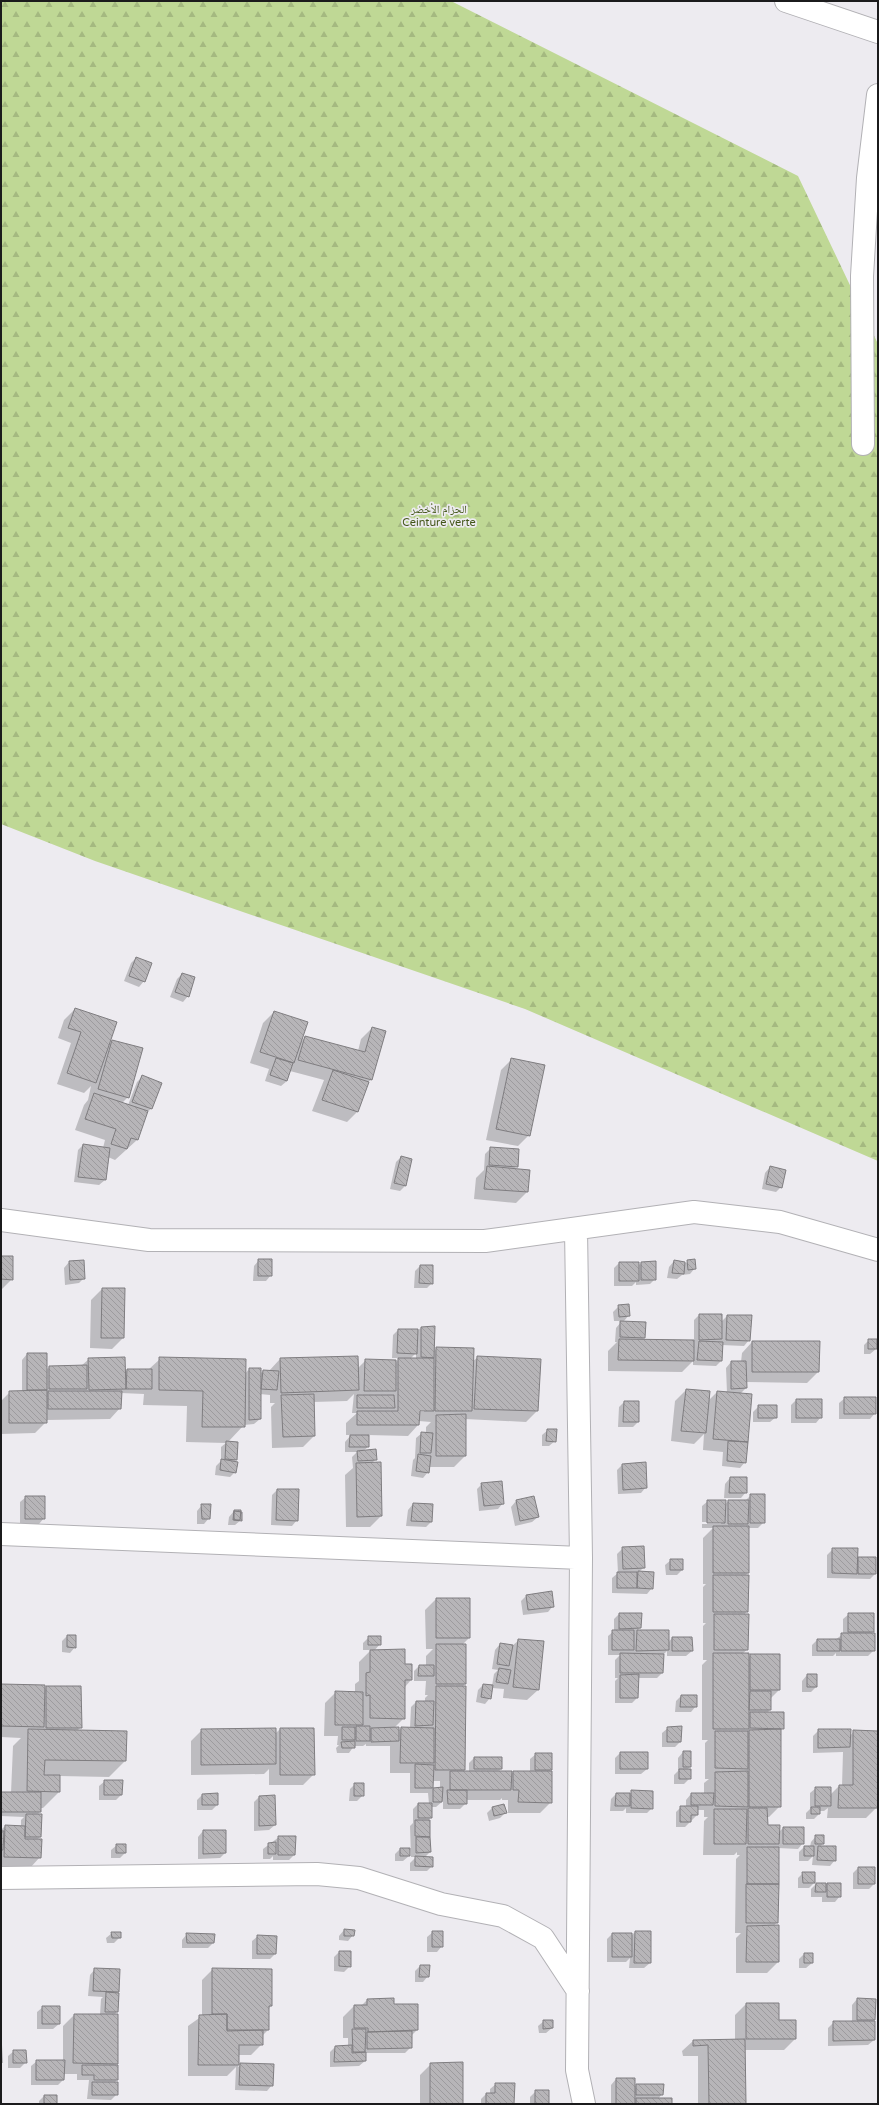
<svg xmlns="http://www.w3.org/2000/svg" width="879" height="2105" font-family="'Varela Round','Noto Naskh Arabic',sans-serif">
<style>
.forest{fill:url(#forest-firs)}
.shadow{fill:#0003;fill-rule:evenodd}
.building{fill:url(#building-back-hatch);stroke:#7f7d80}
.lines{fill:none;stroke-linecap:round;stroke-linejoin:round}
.street-casing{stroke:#b2b1b5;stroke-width:24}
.street{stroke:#fff;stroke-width:22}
.labels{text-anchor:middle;stroke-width:3.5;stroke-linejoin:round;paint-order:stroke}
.park-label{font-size:11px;fill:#445719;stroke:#edebf0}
</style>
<defs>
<pattern id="forest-firs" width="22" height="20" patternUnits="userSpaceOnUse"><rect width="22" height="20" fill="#bfd895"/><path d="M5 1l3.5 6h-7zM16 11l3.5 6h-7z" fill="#a4b980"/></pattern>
<pattern id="building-back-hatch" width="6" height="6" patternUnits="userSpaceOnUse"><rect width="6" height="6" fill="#b7b5b8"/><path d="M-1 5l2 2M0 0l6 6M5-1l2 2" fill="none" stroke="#9d9b9e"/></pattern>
</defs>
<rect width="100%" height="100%" fill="#edebf0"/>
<path class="forest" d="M1,1H451L798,176L878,344V1161L525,1009L95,861L1,824Z"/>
<path class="shadow" d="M136,958L144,981L139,987L124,981L131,963Z
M182,974L188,996L183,1002L170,997L177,979Z
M75,1009L108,1045L112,1041L128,1097L122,1103L128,1105L137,1082L142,1077L161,1084L151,1109L146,1113L137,1140L115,1160L108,1157L105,1180L99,1185L74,1182L78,1150L83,1145L103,1148L105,1140L75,1130L84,1105L88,1100L91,1086L84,1093L57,1084L71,1043L58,1038L64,1020Z
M274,1012L300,1043L305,1037L358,1051L361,1039L372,1028V1079L367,1083L358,1111L347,1122L312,1111L324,1080L290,1071L287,1081L281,1086L265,1081L269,1069L250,1063L263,1023Z
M512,1059L529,1135L518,1146L486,1140L501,1070Z
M491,1148L517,1166L513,1169L529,1171L527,1192L516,1203L474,1199L476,1178L484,1170L485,1154Z
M401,1157L405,1186L400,1191L390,1189L396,1162Z
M770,1167L781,1187L776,1192L762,1189L765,1173Z
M1,1257L12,1279L1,1290Z
M259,1260L271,1275L266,1281H253L254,1266Z
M694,1260L695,1268L690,1274L682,1275L677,1279L667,1278L669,1267L674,1261L685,1263Z
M69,1262L84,1278L79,1283L65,1285L64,1268Z
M619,1263L638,1266L641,1263L655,1279L650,1284L636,1285V1282L632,1286H614V1268Z
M420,1266L432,1283L427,1288H414L415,1271Z
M102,1289L123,1338L112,1349L90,1348L91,1300Z
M619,1306L629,1315L624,1321H614L613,1312Z
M699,1315L721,1322L727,1316L749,1340L744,1346L722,1345L721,1361L716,1366L693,1365V1361L682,1372L608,1371V1351L617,1342H615L616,1328L621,1322L644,1338L642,1341H694V1320Z
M421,1328L433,1352L437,1348L472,1362L478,1357L537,1411L526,1422L465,1419V1456L454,1467H429L428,1472L423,1478L411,1476L413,1460L415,1458L416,1438L422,1433H426V1427L431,1422L419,1421L418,1425L408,1436L368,1435V1447L363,1451L376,1459L371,1464L381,1516L370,1527H346L345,1475L353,1468L352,1457L357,1452H345V1442L351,1435H346V1423L357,1413H352L354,1394L347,1401L313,1402L314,1436L303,1447L272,1448L271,1407L275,1403H270V1395L260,1394V1419L254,1424L244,1425L228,1442L236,1460L233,1462L235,1472L230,1477L215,1475L216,1466L221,1461V1447L226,1443L186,1442L187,1406L143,1405L144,1394L121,1393L120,1408L110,1419L46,1420V1422L35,1433L1,1434V1401L10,1392H22V1360L27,1354L46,1370L49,1367L81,1366L89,1359L124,1373L127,1370H148L160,1359L245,1374L249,1369L260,1374L263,1371H269L280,1359L358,1368L366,1360L395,1363L400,1358H392L393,1335L398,1330H418ZM416,1353V1359H410ZM424,1410V1412H415Z
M869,1340L876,1349L870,1354H864V1345Z
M752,1342L818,1372L807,1383L746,1382V1388L740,1394L747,1442L745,1462L740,1468L722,1466L723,1452L703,1450L704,1434L694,1444L671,1441L675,1401L686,1390L708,1401L717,1392L727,1393L726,1368L731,1362H741L742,1353Z
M845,1398L875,1413L870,1419H839V1403Z
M796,1400L821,1417L816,1423H791V1405Z
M624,1402H638V1422L633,1427H618L619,1407Z
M759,1406L776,1417L770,1422H753V1412Z
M548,1430L555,1441L549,1446H542V1435Z
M622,1465L646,1487L641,1493L618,1494L617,1470Z
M730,1478L746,1492L741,1498H724L725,1484Z
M482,1484L503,1503L498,1509L479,1511L477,1489Z
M277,1490L297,1520L292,1526L271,1525L272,1495Z
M751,1495L764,1522L758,1528H748V1573L745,1576L747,1611L744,1615L748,1649L742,1654L748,1658L751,1655L779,1690L770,1699V1710L767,1713L783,1728L780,1731V1806L769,1817H766L767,1826L779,1832L783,1828L803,1843L798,1849L778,1848L777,1922L773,1927L778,1962L767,1973H736V1938L741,1933H735L736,1859L740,1855H737V1852L734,1855H703L704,1821L708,1817H704V1810H697V1815L685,1827H676V1812L681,1807H686V1800L691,1794H704V1783L709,1779H705V1743L708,1740H702V1665L707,1660H703V1626L706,1623H703V1587L706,1584H703V1538L713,1528H702V1524H721V1522H702V1506L708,1501L725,1505L728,1501H745Z
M26,1497L44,1518L39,1524H20V1502Z
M516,1501L538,1517L532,1522L515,1526L511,1507Z
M413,1504L431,1522L426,1527L406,1526L408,1510Z
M202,1505L209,1518L204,1524H197V1511Z
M234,1511L241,1520L235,1525H228L229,1517Z
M623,1548L644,1567L639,1572L652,1588L647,1594L612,1593V1578L618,1573L617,1554Z
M833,1549L856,1560L859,1558L875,1574L870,1579L827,1578V1555Z
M671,1560L682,1570L677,1575H666L665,1565Z
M552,1593L553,1606L548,1612L523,1615L521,1601L526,1596Z
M436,1599L469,1638L462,1645L465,1684L462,1687H465L464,1772H469V1763L474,1758L501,1769L498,1772L511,1774L513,1772H530V1759L536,1754L551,1769L549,1772L551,1802L540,1813H508V1800H502V1798L500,1800H466V1803L460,1809H443V1801L436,1807H431V1818L429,1819L430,1852L424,1858L432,1866L427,1871H410V1863L416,1857H411L410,1826L413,1823V1809L418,1804H429L428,1793H410V1773H390V1746H366V1744L363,1746H354L349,1753H337L336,1748L339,1745H337L338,1736H324L325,1703L336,1692H355V1684L359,1681V1662L371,1650H363V1643L369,1637L380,1644L374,1651L404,1665H411V1680L404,1688V1718L393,1729L398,1731L401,1728H410L411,1707L416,1702H425V1698L428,1695H425L426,1681H414V1671L419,1666H426V1656L433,1649H426L425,1610ZM432,1781H440V1788L432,1789Z
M619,1614L640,1628L637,1631L668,1643L672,1638L692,1651L686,1656H667V1651L663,1655L662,1673L657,1678H637V1698L632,1703H615V1681L618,1678H615V1660L620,1655H608V1636L614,1631V1619Z
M849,1614L873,1631L870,1634L874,1650L868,1656H836V1653L833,1656H812V1645L817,1640H835L843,1634V1619Z
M67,1636L75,1647L70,1653L62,1652V1641Z
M519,1640L538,1690L527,1700L503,1698L504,1689L492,1688L490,1698L485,1704L476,1702L478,1690L483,1685L492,1686L494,1674L498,1670L492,1669L495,1650L500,1644L512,1646Z
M807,1675L816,1687L811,1692H802V1681Z
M1,1685L44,1690L47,1687L81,1727L77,1731L125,1761L109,1777L59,1776V1792L43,1808H40V1812L37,1815L40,1837L37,1840L40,1857L30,1868H1V1830L5,1826H21V1820L24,1817L1,1816V1793H11L13,1746L21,1738L1,1737Z
M681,1696L696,1706L691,1712H675L676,1701Z
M668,1728L680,1742L675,1747H662V1733Z
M280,1729L314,1774L303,1785H269V1769L264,1774L191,1775V1741L202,1730L275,1734Z
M819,1730L850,1736L854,1731L877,1807L866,1818H827L828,1808L824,1811H819V1814L814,1819H806V1813L810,1809V1793L816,1788L830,1795L839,1786H842L843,1752L813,1753V1736Z
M683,1752L690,1767L687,1770L690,1778L684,1784H674V1775L678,1771V1758Z
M620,1753L647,1769L641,1774H615V1758Z
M105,1781L121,1795L116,1800H99V1786Z
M355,1784L363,1795L357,1801H349L350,1789Z
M632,1791L652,1808L647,1813H626V1808L623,1811H610L611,1799L616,1794H630Z
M202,1795L217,1805L212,1810H197V1800Z
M259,1797L275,1825L269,1830L254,1831V1802Z
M492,1808L506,1812L500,1818L489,1821L487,1813Z
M203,1831L225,1853L220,1858L198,1859V1837Z
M816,1836L823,1844L819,1847L835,1860L830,1866L812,1865L813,1856L808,1861H799V1852L804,1847H810L811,1842Z
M279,1837L294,1855L289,1860H273V1856L270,1859H263V1849Z
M117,1845H125V1853L120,1858H111V1850Z
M400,1849L409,1856L403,1861H395V1854Z
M858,1868L874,1884L869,1889H853V1873Z
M803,1873L814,1883L809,1888H798V1878Z
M816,1884H840V1896L835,1902H822V1897H811V1889Z
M344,1930L353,1935L348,1941L339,1940V1936Z
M433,1932L442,1946L437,1952H427V1937Z
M635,1932L650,1963L644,1968H629L630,1958L626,1962H607V1939L612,1934L631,1936Z
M112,1933L120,1937L114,1943H107L106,1938Z
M187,1934L214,1942L208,1948H182V1940Z
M258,1936L275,1954L270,1959H252V1941Z
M339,1952L350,1966L344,1972L334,1971V1957Z
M804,1954L812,1963L806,1968H799V1959Z
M420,1966L428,1976L423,1982H415V1971Z
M95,1969L118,1992L116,1994L117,2012L114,2015L117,2063L114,2066L117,2080L114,2083L117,2094L111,2100L87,2099L89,2080H77V2074H64L63,2080L58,2085H31V2066L37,2061H63V2026L74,2015H100L101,1999L103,1997L88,1996L90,1975Z
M213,1969L271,2006L268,2009V2030L262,2036V2044L251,2055H238V2067L241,2064L272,2085L267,2091L235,2090L236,2067L227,2076H188V2026L202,2016V1980Z
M857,1999L874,2020L872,2022L874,2040L868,2045L828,2046V2028L834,2022H852V2005Z
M367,2000L393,2005L417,2030L411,2036V2047L405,2053H365V2061L359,2066L330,2067V2052L335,2047L348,2046V2038H343V2017L354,2006H361Z
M746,2004L778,2021L795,2039L784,2050H744L745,2104H698V2056H683L682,2051L693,2041L735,2040V2015Z
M43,2007L59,2024L53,2029H37V2012Z
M544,2021L552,2028L546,2033H539L538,2026Z
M14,2051H25V2063L20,2068H8V2056Z
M431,2064L462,2104H420V2075Z
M616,2079L634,2087L637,2085L662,2094L658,2099L671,2104H611V2085Z
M496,2084L513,2104H481V2099L486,2094H490V2089Z
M536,2091L548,2104H530V2097Z
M44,2096L56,2104H39V2101Z"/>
<path class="building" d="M136,957L152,963L145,982L129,976Z
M182,973L195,977L189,997L175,992Z
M75,1008L117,1022L96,1083L67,1073L81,1032L68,1028Z
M274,1011L308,1022L294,1063L260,1052Z
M372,1027L386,1031L372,1080L298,1060L305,1036L365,1052Z
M112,1040L143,1048L129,1098L98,1089Z
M276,1058L293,1063L287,1081L270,1075Z
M511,1058L545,1065L530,1136L496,1129Z
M333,1070L369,1082L358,1112L322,1100Z
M142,1075L162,1083L152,1109L132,1102Z
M94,1093L148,1111L138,1140L131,1138L127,1149L111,1144L116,1129L85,1119Z
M83,1144L110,1148L106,1180L78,1177Z
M490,1147L519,1149L518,1167L489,1165Z
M401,1156L412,1159L406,1186L394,1183Z
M487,1166L530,1170L528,1192L484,1189Z
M770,1166L786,1170L782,1188L766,1184Z
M1,1256H13V1280L1,1279Z
M258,1259H272V1276H258Z
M695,1259L696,1269L688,1270L687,1260Z
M84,1260L85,1279L70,1280L69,1261Z
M674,1260L685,1262L684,1274L672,1273Z
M656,1261V1280H641V1262Z
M619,1262H639V1281H619Z
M420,1265H433V1284L419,1283Z
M102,1288H125L124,1338H101Z
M629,1304L630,1316L619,1317L618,1305Z
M699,1314H722V1339L699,1340Z
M727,1315H752L750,1341L726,1340Z
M620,1321L646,1322L645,1338L620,1337Z
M435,1326L434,1358L421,1357V1327Z
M398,1329H418L417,1354L397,1353Z
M619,1339L694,1340V1361L618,1360Z
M868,1339H877V1349H868Z
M699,1341L723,1342L722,1361L697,1360Z
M752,1341H820L819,1372H752Z
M436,1347L474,1348L472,1411H435Z
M27,1353H47V1390H27Z
M358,1356L359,1390L281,1393L280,1358Z
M477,1356L541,1359L538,1411L474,1409Z
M125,1357L126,1389L89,1390L88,1358Z
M159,1357L246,1359L245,1427H202L203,1391L159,1390Z
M398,1358H434V1411H420L419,1425H357V1411H398Z
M365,1359L396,1360V1391H364Z
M731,1361H746L747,1388L731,1389Z
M87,1365V1389H49V1366Z
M249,1368H261V1419L249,1420Z
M127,1369H152V1389H126Z
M263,1370L279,1371L277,1390L261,1389Z
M686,1389L710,1391L706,1433L681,1431Z
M47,1390V1423H9V1391Z
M48,1391H122L121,1409H48Z
M717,1391L752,1394L748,1442L713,1439Z
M314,1394L315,1436L283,1437L281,1395Z
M357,1395H394L395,1408H357Z
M844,1397H876V1414H844Z
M796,1399H822V1418H796Z
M624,1401H639V1422H623Z
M758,1405H777V1418H758Z
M466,1414V1456H436V1415Z
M547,1429H557L556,1442L546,1441Z
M421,1432L433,1433L431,1453H420Z
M350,1435H369V1447H349Z
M226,1441L238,1442L237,1460L225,1459Z
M728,1441L748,1442L746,1463L727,1461Z
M376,1449L377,1460L358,1461L357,1451Z
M418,1454L431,1456L429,1473L416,1471Z
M221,1459L238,1462L236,1473L220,1470Z
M381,1462L382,1516L357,1517L356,1463Z
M646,1462L647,1488L623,1490L622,1464Z
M730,1477H747V1493H729Z
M502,1481L504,1504L484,1506L481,1483Z
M277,1489H299L298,1521L276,1520Z
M750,1494H765V1523H750Z
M25,1496H45V1519H25Z
M534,1496L539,1517L520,1521L516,1500Z
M707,1500H726L725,1523H707Z
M728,1500H749L748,1524H728Z
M413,1503L433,1504L432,1522L411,1521Z
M201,1504H211L210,1519H202Z
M234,1510H241L240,1520H233Z
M234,1511L242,1512V1521L234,1520Z
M713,1526H749V1573H713Z
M644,1546L645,1568L623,1569L622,1547Z
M832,1548H858L857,1574L832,1573Z
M858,1557H876V1574H858Z
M670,1559H683V1570H670Z
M638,1571L654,1572L653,1589L637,1588Z
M617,1572H637V1588H617Z
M713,1575H749L748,1612H713Z
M552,1591L554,1607L528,1610L526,1595Z
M436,1598H470V1638H436Z
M619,1613H642L641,1628L619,1629Z
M848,1613H874V1632H848Z
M714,1614H749L748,1650H714Z
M612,1630H634V1650H612Z
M637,1630H669V1650L636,1651Z
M841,1633H875V1651H841Z
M67,1635H76V1648L67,1647Z
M368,1636H381V1645H368Z
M672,1637H692L693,1651H672Z
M518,1639L544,1641L539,1690L513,1687Z
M817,1639H840V1651H817Z
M500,1643L513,1645L509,1666L497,1664Z
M436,1644H466V1684H436Z
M405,1649V1664H412V1680H405V1719L370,1718V1695L366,1696V1673L370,1672V1650Z
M620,1653L664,1654L663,1673H620Z
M713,1653H749V1729H713Z
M750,1654H780V1690H750Z
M419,1665H434V1676H418Z
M499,1668L511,1670L508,1684L496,1682Z
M639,1674L638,1698H620V1675Z
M807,1674H817V1687H807Z
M1,1684L45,1685L44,1727L1,1726Z
M483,1684L493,1685L491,1699L481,1697Z
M46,1686H81L82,1728H46Z
M436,1686H466L465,1770H435Z
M335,1691L363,1692V1725H335Z
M750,1691H771V1710H749Z
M681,1695H697V1707H680Z
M416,1701H434L433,1725L415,1726Z
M750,1712H784V1729L750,1728Z
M356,1726H370V1741H356Z
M682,1726L681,1742H667V1727Z
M342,1727H355V1740H342Z
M399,1727V1741L371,1742V1728Z
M401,1727L434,1728V1763H400Z
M276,1728V1764L201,1765V1729Z
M280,1728H314L315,1775H280Z
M28,1729L127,1731L126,1761L45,1760L44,1775H60V1792L27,1791Z
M781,1729V1807H749V1730Z
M818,1729H851L850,1747L818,1748Z
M853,1730L878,1731V1808H838L839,1785H853Z
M715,1731H748V1769L715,1768Z
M355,1741V1748H342L341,1742Z
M683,1751H691V1767H683Z
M620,1752H648V1769H620Z
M535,1753H552V1770H535Z
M474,1757H502V1769H474Z
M415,1764L434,1765L433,1788H415Z
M679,1769H691V1779H679Z
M450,1771H512L511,1790H450Z
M513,1771H552V1803L518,1802L519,1790H513Z
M748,1771V1807L715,1806V1772Z
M104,1780H123L122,1795H104Z
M354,1783H364V1796H354Z
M443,1787L442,1802H433V1788Z
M815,1787H831V1806H815Z
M447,1790H467V1804H448Z
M631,1790L653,1791V1809L631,1808Z
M1,1792H41V1812H1Z
M218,1793V1805H202V1794Z
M616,1793H630V1806H615Z
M691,1793H714L713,1805H691Z
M275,1795L276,1825L259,1826V1796Z
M418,1803H432V1818H418Z
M504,1804L507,1813L494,1816L492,1807Z
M680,1806H698V1815H691V1822H680Z
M811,1807H820V1814H811Z
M748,1808H767L768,1825H780L779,1844H748Z
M714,1809H747L746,1844H714Z
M26,1814H42L41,1837H25Z
M415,1820H430V1837L415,1836Z
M5,1825L25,1826V1839H42L41,1858L4,1857Z
M783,1827H804V1844H783Z
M203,1830H226V1853L203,1854Z
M1,1831H4L3,1850H1Z
M815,1835H824V1844H815Z
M278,1836H296L295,1855H278Z
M416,1837H430L431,1852L416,1853Z
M276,1842V1854H268V1843Z
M116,1844H126V1853H116Z
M804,1846H814V1856H804Z
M818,1846H836V1861L817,1860Z
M747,1847H779V1884H747Z
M400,1848H410V1856H400Z
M415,1856L433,1857V1867L415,1866Z
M858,1867H875V1884H858Z
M802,1872H815V1883H803Z
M816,1883H826V1892H815Z
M827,1883H841V1897H827Z
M746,1884H779L778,1923H746Z
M779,1925V1962H746L747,1926Z
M344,1929L355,1930L354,1936H344Z
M432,1931H443V1947H432Z
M635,1931H651V1963H634Z
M111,1932H121V1938H112Z
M186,1933L215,1934L214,1943H187Z
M612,1933H632V1957H612Z
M257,1935L277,1936L276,1954H257Z
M339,1951H351V1967L339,1966Z
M804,1953H813V1963H804Z
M420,1965H430L429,1977H419Z
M94,1968L120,1969L119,1992L93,1991Z
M212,1968L272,1969V2006H269V2030H227V2014H212Z
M106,1992L119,1993L118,2012H105Z
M394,1998V2004H418V2030L368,2032V2028H354V2005H367V1999Z
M857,1998L876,1999L875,2020H857Z
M746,2003H779V2020H796V2039H746Z
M42,2006H60V2024H42Z
M74,2014H118V2064L73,2063Z
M227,2014V2031L263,2030V2045H239V2065H198L199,2015Z
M543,2020H553V2028L543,2029Z
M833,2021H875V2040L833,2041Z
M1,2027L2,2063H1Z
M352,2029H366L365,2052H353Z
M412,2031V2048L367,2049V2032Z
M745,2039L746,2104H709L708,2045L693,2046V2040Z
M352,2045V2053L366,2052V2061L334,2062L335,2046Z
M13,2050H26L27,2063H13Z
M36,2060H65L64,2080H36Z
M463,2062V2104H430V2063Z
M240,2063L274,2064L273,2086L239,2085Z
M82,2065H118V2080H94V2075H82Z
M616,2078H635V2104H616Z
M92,2082H118V2095H92Z
M495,2083H515L514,2104H486V2093H495Z
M636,2084H664L663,2095H636Z
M535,2090H549V2104H535Z
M44,2095H57V2104H44Z
M636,2098H672V2104H636Z"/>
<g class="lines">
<g class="street-casing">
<path id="street" d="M786,1L878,32
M863,444L862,276L868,178L878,95
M1,1220L149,1240L485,1241L694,1212L780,1222L878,1250
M576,1229L581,1558L577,2070L584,2104
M1,1534L581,1558
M1,1878L317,1874L359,1878L441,1904L503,1916L543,1938L578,1991"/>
</g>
<use href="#street" class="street"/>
</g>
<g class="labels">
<g class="park-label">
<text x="439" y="513">الحزام الأخضر<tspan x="439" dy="13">Ceinture verte</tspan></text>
</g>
</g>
<rect width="879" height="2105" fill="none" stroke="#1b1b1c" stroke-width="4"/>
</svg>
